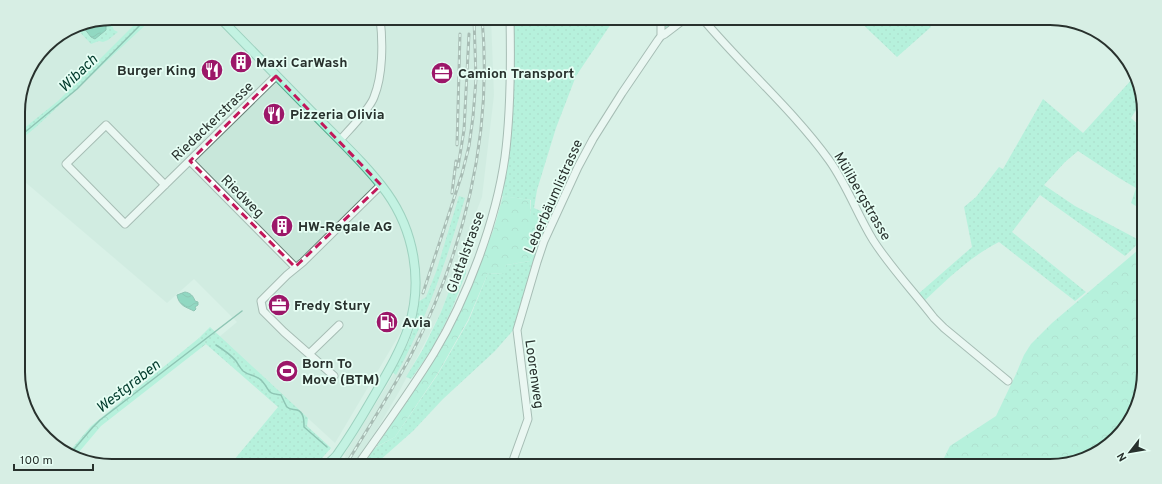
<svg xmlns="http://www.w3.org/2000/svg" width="1162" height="484" font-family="Overpass,sans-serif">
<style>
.built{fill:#c8e7da}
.grass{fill:url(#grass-dots)}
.forest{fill:url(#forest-crowns)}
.water{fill:url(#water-waves);stroke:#359176}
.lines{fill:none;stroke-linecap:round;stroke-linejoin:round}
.stream{stroke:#359176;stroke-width:1.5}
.minor-casing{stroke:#6a7f77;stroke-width:9}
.major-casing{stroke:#56ab8e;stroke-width:10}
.minor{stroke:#fff;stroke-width:7}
.major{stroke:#a8f4db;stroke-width:8}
.rail-casing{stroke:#6e7d77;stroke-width:3}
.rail{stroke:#e6fef4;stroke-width:1.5;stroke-dasharray:4.5;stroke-linecap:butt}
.marked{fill:none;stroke:#c2185b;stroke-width:3;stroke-dasharray:8 5;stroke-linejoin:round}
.labels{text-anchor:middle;stroke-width:3.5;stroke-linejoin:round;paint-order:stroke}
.poi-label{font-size:14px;font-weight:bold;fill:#28312d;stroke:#e6fef4;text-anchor:start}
.street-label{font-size:14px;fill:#28312d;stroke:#e6fef4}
.water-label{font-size:15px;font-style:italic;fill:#023b2c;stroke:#e6fef4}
.rim{fill:none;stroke:#28312d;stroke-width:2}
</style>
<defs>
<pattern id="grass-dots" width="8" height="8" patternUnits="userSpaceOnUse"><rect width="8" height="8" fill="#8df1cf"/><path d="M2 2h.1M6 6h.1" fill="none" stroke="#7acfb2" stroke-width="1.8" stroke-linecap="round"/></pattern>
<pattern id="forest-crowns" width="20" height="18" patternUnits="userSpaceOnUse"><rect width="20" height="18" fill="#8df1cf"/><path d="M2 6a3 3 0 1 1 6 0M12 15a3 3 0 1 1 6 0" fill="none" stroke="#7acfb2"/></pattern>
<pattern id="water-waves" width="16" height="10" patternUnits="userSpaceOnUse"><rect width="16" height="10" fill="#3aba95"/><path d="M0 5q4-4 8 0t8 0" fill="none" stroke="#31987a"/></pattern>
</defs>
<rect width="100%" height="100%" fill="#d9f1e7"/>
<path class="built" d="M112,18H491L494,95L482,197L469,231L464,252L441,312L400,390L376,431L352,466H340L346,456L344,455L392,377L409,347L418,323L421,298L335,443L219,337L237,322L194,279L167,303L18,176V105L28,70L50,41L76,25Z"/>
<path class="grass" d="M141,18H153L36,127L18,142V133L58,101Z
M513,18H554L567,26L571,18L582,26L587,18H615L576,76L556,128L537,190L534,208L554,217L516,327L495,351L443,399L413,431L379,461C373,465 370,466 364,462L373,449L395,437L438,374L469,320L488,273L502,274L506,265L530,261L544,231L530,217L531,200L501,196L512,111L514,50Z
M662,18H685L665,34Z
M856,18H923L931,27L897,57Z
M109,19L114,30L118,32L108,40L103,42L99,41L91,44L74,26Z
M1134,77L1143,99L1131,118L1143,129V138L1141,140L1143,142L1144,211L1131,203L1136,188L1119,178L1078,151L1065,162L1044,185L1075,206L1141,241L1125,256L1040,195L1012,232L1086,292L1075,301L999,242C968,258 948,279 923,302L917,295L972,247L964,207L976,197L999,167L1003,169L1043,99L1083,133Z
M459,196L465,198C447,259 427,319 396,375L392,372C406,348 417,331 418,302L426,297L436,272Z
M464,252L466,273L452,309L433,348L411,379L406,377L423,349L441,312Z
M210,327L308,418L307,426L331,448L315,466H229L278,407L199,338Z"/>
<path class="forest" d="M503,196L530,200V216L544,231L530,261L506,265L503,274L488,273L468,320L438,373L395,437L376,447L419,382L437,353L493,231Z
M1144,245V372L1137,408L1103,450L1056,466H940L950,446L996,416L1016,374L1024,355L1031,344L1052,323Z
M199,338L206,344L101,426L74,458L68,453L91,426Z"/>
<path class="water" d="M102,20L106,25V30L95,39L91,37L81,24Z
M185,292C190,293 193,295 195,301L198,302V305L195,307L196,309L194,311C186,307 179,306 177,295Z"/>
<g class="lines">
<path class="stream" d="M18,138L77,89L147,18
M216,345C224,350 230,354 236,361C238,364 240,368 243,371C249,376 257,375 262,381C271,391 265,393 281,395C283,399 285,404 287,407C290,410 293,409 297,410C304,412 304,421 304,427L327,447
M70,454L92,428L100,420L242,311"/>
<g class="minor-casing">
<path id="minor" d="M702,18C743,67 792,109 829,160C847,185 857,214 873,240C891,268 914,292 934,318L944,328L1008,381
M661,36L665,34L686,18
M340,140C349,130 370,109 374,97C383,75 383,42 380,18
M190,161L295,267
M165,185L106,125L66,164L125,224L276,76
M309,354L339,325
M334,376L284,332L263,311L261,301L287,275L303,262L381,185
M357,466C383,429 410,392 434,353C467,298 496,221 505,157C511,111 511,64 510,18
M511,466L528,419L517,330L537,262L544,241L578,167L593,139L622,93L658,40L661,36V18"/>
</g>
<g class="major-casing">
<path id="major" d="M220,18C251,50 282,81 313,113C338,139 366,164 387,193C414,231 423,281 409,326C400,353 385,377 371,401C360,420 349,438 337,455C334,459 329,462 326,466"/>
</g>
<use href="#minor" class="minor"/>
<use href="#major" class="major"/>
<g class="rail-casing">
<path id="rail" d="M457,145L460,34
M458,167L464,130L469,34
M452,193L456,161
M423,293L462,174L469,146L473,117L476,79L474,18
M345,466C367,430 390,394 410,357C464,252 493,136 482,18"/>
</g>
<use href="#rail" class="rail"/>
</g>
<path d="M0 0H1162V484H0ZM276,76L381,185L295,267L190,161Z" fill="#d9f1e7" fill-opacity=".55" fill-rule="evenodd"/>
<path class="marked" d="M276,76L381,185L295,267L190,161Z"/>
<defs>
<g id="building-disc" transform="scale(1.15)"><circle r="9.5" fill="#9c1769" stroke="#e6fef4"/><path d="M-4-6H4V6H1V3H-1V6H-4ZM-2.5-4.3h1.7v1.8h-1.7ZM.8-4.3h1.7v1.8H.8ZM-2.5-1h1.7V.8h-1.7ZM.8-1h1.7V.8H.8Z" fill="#fff"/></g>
<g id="restaurant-disc" transform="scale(1.15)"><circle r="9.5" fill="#9c1769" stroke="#e6fef4"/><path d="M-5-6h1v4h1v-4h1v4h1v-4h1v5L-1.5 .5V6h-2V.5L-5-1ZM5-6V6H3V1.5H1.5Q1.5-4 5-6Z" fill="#fff"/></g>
<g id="office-disc" transform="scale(1.15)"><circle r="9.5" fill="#9c1769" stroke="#e6fef4"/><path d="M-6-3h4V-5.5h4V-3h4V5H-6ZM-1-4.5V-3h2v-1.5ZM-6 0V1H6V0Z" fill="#fff"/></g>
<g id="fuel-disc" transform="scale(1.15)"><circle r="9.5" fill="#9c1769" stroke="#e6fef4"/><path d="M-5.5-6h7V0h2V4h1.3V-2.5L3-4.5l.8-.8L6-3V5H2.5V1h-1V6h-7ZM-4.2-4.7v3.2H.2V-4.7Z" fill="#fff"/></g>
<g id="stadium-disc" transform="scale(1.15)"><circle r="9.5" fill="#9c1769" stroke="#e6fef4"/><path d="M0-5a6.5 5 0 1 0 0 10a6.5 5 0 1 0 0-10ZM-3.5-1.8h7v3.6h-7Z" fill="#fff"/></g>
</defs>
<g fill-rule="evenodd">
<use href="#building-disc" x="241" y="62"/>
<use href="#restaurant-disc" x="212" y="70"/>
<use href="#office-disc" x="442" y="73"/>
<use href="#restaurant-disc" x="274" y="114"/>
<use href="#building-disc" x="282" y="226"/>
<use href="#office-disc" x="279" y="305"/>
<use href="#fuel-disc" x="387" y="322"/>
<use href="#stadium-disc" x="287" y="371"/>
</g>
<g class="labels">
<g class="poi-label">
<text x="256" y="67">Maxi CarWash</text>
<text x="196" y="75" text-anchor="end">Burger King</text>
<text x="458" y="78">Camion Transport</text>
<text x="290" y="119">Pizzeria Olivia</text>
<text x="298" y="231">HW-Regale AG</text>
<text x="294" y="310">Fredy Stury</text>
<text x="402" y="327">Avia</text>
<text x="302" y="368">Born To<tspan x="302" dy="16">Move (BTM)</tspan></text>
</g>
<g class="street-label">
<text transform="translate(212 121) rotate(-44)" y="5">Riedackerstrasse</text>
<text transform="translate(243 196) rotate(45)" y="5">Riedweg</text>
<text transform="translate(553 196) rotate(-66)" y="5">Leberbäumlistrasse</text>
<text transform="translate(863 196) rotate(60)" y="5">Mülibergstrasse</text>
<text transform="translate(465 252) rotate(-70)" y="5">Glattalstrasse</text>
<text transform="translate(535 374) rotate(82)" y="5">Loorenweg</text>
</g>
<g class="water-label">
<text transform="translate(78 73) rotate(-44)" y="5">Wibach</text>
<text transform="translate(128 386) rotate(-38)" y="5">Westgraben</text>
</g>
</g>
<path d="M0 0H1162V484H0ZM112 25H1050A87 87 0 0 1 1137 112V372A87 87 0 0 1 1050 459H112A87 87 0 0 1 25 372V112A87 87 0 0 1 112 25Z" fill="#d7eee4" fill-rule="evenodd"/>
<path class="rim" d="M112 25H1050A87 87 0 0 1 1137 112V372A87 87 0 0 1 1050 459H112A87 87 0 0 1 25 372V112A87 87 0 0 1 112 25Z"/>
<g transform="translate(1130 452) rotate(239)" stroke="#e6fef4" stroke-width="3" paint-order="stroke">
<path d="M0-3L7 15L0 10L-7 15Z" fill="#28312d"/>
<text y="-6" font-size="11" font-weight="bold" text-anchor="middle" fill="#28312d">N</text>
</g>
<path d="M14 464v6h79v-6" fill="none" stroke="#28312d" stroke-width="2"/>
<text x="20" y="464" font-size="12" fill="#28312d" stroke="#e6fef4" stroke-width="3" paint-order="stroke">100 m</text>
</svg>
